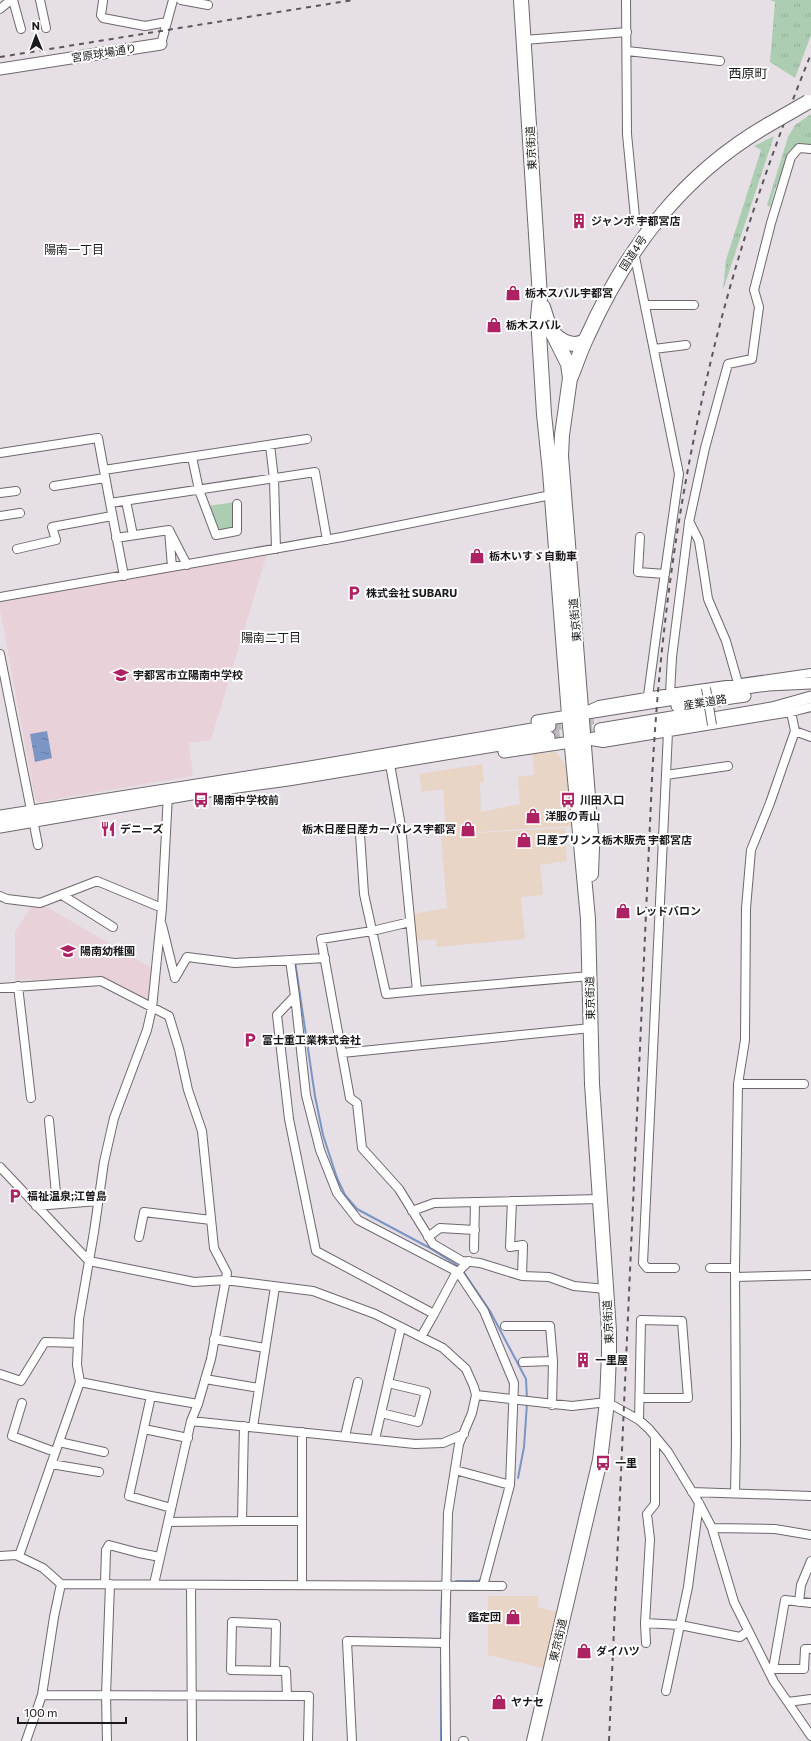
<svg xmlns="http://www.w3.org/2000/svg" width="811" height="1741" font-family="Commissioner,'Noto Sans JP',sans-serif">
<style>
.commercial{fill:#e8d5c5}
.education{fill:#e9d1da}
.grass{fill:url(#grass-tufts)}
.green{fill:#accdb1}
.water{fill:url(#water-ripples)}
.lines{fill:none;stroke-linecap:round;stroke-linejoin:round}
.stream{stroke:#7b95c5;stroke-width:2}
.secondary-tunnel{stroke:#bdb8bd;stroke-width:11;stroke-dasharray:11 5.5;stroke-linecap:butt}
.street-casing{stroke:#6e686d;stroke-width:10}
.secondary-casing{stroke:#6e686d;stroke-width:13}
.highway-casing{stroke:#6e686d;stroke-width:16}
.street{stroke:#fff;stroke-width:8}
.secondary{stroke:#fff;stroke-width:11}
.highway{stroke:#fff;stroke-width:14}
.rail{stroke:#5b585b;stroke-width:2;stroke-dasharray:5 5;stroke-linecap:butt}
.street-bridge-casing{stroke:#6e686d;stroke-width:10;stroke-linecap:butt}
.highway-bridge-casing{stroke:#6e686d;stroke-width:16;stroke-linecap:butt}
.street-bridge{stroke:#fff;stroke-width:8}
.highway-bridge{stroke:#fff;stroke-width:14}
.labels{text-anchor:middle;stroke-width:4;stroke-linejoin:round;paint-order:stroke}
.street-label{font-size:11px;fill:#1b191b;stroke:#fff}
.poi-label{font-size:11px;font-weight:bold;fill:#1b191b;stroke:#fff;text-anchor:start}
.neighbourhood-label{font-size:12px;fill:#1b191b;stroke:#fff}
.quarter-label{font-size:13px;fill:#1b191b;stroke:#fff}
</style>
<defs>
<pattern id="grass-tufts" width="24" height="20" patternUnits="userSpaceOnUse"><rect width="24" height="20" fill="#accdb1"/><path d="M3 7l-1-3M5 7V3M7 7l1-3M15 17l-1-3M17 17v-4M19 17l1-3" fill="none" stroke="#93af98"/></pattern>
<pattern id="water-ripples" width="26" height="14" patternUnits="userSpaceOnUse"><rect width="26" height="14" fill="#7b95c5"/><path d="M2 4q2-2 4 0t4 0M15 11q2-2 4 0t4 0" fill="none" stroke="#64799f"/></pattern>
</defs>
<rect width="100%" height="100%" fill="#e6e0e6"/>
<path class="commercial" d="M556,752L566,765L571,826L446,834L443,789L422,792L419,774L482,764L484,782L480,783L481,812L520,804L518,777L534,775L533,754Z
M565,828L567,861L540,865L543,895L521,897L525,939L437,947L436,939L416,941L413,914L447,908L441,835Z
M488,1596H538V1607L560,1613L546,1669L488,1655Z"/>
<path class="education" d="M267,554L211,740L189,743L193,776L39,802L35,799L0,610V602Z
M31,907H47L153,969L150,1003L104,978L15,980V932Z"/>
<path class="grass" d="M770,0H811V35L795,78L770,62L775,2Z
M811,114V146L790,154L774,192L770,207L767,205L788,137L795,125Z
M774,136L723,290L726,260L761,150L754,146Z"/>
<path class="green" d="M235,502V529L217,533L208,506Z"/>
<path class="water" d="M47,731L52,758L35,762L30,734Z"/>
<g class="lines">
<path class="stream" d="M295,961L315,1096L323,1135L337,1178L345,1195L357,1209L428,1247L460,1267
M463,1271L490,1311L526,1379L527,1399
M518,1478L524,1447L527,1403
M456,1581H479L481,1578
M441,1623L442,1594
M441,1741V1665"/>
<path class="secondary-tunnel" d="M550,726L599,718
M549,737L600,729"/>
<g class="street-casing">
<path id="street" d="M13,0L21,29
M40,0L46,28
M181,0L208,5
M626,0L627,134L635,217L649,229
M103,1L101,15L103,18L145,26L167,22
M0,9L11,0
M524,40L627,32
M161,44L173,0
M627,51L720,61
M634,252L679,474L656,636L648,696
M645,305H694
M654,349L686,345
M270,445L274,479L276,549
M0,453L98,438L110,503L315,472L327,540
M192,457L199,490L216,535L237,531V504
M104,470L307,439
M54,486L105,478
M0,493L16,491
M126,501L133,535
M110,503L124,576
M0,516L20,513
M689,521L699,541L708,599L726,641L738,683
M640,537L638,572L665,574
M116,538L169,530
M17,549L56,540L52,527L112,516
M172,567L169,530L187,565
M0,597L342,537L556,494
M0,654L38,845
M670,693L672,657L689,522L705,448L728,364L752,359L759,307L754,290L771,223L791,157L799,148L811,149
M588,710L599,705L670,693L811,673
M795,731L811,737
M668,732L643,1263L647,1268H675
M591,741L603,743L791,712L811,707
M391,770L401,826L417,991L590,976
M666,775L728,766
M360,834L364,894L386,994L417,991
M62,895L113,927
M0,896L7,899L40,903L97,881L162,908
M410,922L372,931L321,939L350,1098L357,1103L362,1148L399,1189L433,1244L462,1261L480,1263L522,1276L549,1277L574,1286L606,1289
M162,925L175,978L187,957L235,963L325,958
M290,960L295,996L277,1015L289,1119L316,1251L434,1314L455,1275L469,1261
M18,986L31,1098
M0,988L101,981L169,1016L179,1049L188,1090L202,1131L214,1248L227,1273L211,1359L198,1404L191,1421L154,1584
M295,996L306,1095L320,1150L337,1193L358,1220L458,1272L484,1311L514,1383L510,1485L455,1470
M342,1053L591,1028
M738,1084H804
M49,1120L57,1204
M0,1167L89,1261L194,1282L225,1280L313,1291L375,1314L443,1348L466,1369L474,1387L476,1395L572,1406L607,1402L639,1420L649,1429L668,1452L699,1503L712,1528L734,1602L774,1682L811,1736
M512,1201L510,1247L523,1245L522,1276
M36,1206L98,1201
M412,1211L434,1203L600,1199
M139,1237L144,1212L211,1220
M428,1237L440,1228L475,1230
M474,1249L475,1202
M710,1268H735
M735,1277L811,1275
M505,1326H550L553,1361L552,1405
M421,1337L434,1314
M214,1339L265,1348
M523,1362L553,1361
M0,1374L21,1381L45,1342L78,1343
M205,1379L259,1388
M80,1382L151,1396
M22,1403L12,1436L55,1452
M381,1413L418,1422L426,1392L388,1383
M639,1420L641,1320L682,1321L688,1398H640
M191,1421L415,1444L443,1443L464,1434
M244,1426L242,1521H302
M253,1427L275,1287
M144,1429L188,1438
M302,1432V1585
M345,1436L358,1382
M375,1439L401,1327
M59,1442L104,1452
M51,1464L99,1472
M692,1492L811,1496
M735,1493L736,1443L735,1268L738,1084L745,1040L746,908L751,850L770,803L795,731L791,712
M171,1508L129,1496L151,1396L198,1404
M168,1522L242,1521
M712,1528L775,1529L811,1535
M0,1556L16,1555L43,1568L61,1584L502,1586
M19,1556L80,1382L77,1365L79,1319L94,1232L104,1162L114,1118L147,1030L152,1008L162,908L168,794
M105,1584L106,1550L109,1545L139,1553L160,1557
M191,1585L192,1741
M483,1586L510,1485
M799,1602L801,1585L811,1561
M645,1623L680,1625L740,1637L748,1631
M646,1643L645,1623L650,1539L647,1514L655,1504V1437
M768,1669H804L805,1649H811
M773,1669L785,1600L811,1603
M275,1671L276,1624L232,1622L231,1670L286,1671L287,1696
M666,1691L688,1587L699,1503
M42,1695L309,1696L308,1741
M788,1702L811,1699
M26,1741L42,1695L54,1617L61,1584
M107,1741L106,1695L110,1584
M352,1741L347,1641L445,1643
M446,1741L445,1643L448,1513L459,1444L472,1413L476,1395
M463,1741H464"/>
</g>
<g class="secondary-casing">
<path id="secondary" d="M0,69L161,44
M677,706L745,696
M537,721L725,691L768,685L811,683
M600,729L708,711
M504,752L571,742L772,708L811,697
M0,816L310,767L550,726
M0,827L215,790L288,780L549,737"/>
</g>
<g class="highway-casing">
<path id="highway" d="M521,0L540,297L538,317L544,414L550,472L569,715L588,919L592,1084L609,1331V1354L607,1402L600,1460L534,1741
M543,307L549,326L568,364L570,378L562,435L561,456L592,847L591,874
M553,333C561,341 573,348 585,341
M570,379C576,365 580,351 587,337C627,248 683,174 768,125"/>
</g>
<use href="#street" class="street"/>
<use href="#secondary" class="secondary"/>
<use href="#highway" class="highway"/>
<path class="rail" d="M0,57L353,0
M609,1741L652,779C659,645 676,513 706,382C731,270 768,160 811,54"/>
<g class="street-bridge-casing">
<path id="street-bridge" d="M706,688L712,725"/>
</g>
<g class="highway-bridge-casing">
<path id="highway-bridge" d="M768,125L808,102"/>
</g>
<use href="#street-bridge" class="street-bridge"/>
<use href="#highway-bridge" class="highway-bridge"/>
</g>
<defs>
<g id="building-bare" transform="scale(1.2)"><path d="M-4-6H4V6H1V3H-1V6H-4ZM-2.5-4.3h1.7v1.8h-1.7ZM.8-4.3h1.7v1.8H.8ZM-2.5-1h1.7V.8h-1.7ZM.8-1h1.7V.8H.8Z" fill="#ac2263" stroke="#fff" stroke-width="2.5" paint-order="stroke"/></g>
<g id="shop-bare" transform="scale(1.2)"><path d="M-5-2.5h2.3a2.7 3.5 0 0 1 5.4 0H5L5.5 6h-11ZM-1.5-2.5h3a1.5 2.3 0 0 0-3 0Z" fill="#ac2263" stroke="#fff" stroke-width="2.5" paint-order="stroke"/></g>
<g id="parking-bare" transform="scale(1.2)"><path d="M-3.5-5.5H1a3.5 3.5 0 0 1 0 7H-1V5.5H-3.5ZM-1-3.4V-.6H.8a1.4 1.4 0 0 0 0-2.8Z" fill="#ac2263" stroke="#fff" stroke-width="2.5" paint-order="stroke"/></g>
<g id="school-bare" transform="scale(1.2)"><path d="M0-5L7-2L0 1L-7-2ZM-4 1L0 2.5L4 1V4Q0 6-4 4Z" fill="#ac2263" stroke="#fff" stroke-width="2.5" paint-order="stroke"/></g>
<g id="bus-bare" transform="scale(1.2)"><path d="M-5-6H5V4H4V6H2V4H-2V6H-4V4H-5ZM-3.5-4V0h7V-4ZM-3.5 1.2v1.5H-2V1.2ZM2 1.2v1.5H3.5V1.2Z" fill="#ac2263" stroke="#fff" stroke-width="2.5" paint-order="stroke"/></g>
<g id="restaurant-bare" transform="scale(1.2)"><path d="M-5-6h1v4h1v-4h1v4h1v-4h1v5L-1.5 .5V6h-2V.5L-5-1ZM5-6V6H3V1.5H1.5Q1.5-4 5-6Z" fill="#ac2263" stroke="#fff" stroke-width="2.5" paint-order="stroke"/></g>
</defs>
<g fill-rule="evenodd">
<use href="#building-bare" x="579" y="221"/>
<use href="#shop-bare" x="513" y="293"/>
<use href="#shop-bare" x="494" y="325"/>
<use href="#shop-bare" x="477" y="556"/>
<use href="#parking-bare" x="354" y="593"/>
<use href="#school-bare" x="121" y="675"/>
<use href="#bus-bare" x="201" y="800"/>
<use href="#bus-bare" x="568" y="800"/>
<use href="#shop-bare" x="533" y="816"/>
<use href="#restaurant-bare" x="108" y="829"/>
<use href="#shop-bare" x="468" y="829"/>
<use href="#shop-bare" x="524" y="840"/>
<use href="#shop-bare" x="623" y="911"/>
<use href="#school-bare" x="68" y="951"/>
<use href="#parking-bare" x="250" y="1040"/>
<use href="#parking-bare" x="15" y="1196"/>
<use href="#building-bare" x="583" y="1360"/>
<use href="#bus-bare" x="603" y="1463"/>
<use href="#shop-bare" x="513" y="1617"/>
<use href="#shop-bare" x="584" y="1651"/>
<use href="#shop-bare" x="499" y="1702"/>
</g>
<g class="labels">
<g class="street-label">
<text transform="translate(104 53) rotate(-9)" y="4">宮原球場通り</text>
<text transform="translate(531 148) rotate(-93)" y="4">東京街道</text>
<text transform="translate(633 253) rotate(-57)" y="4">国道4号</text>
<text transform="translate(575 620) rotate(-95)" y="4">東京街道</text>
<text transform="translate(705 702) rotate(-9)" y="4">産業道路</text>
<text transform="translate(590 998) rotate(-91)" y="4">東京街道</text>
<text transform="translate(608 1322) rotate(-93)" y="4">東京街道</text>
<text transform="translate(558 1640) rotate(-77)" y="4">東京街道</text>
</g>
<g class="poi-label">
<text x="591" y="225">ジャンボ 宇都宮店</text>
<text x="525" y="297">栃木スバル宇都宮</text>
<text x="506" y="329">栃木スバル</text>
<text x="489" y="560">栃木いすゞ自動車</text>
<text x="366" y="597">株式会社 SUBARU</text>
<text x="133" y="679">宇都宮市立陽南中学校</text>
<text x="213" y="804">陽南中学校前</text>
<text x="580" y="804">川田入口</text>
<text x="545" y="820">洋服の青山</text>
<text x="120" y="833">デニーズ</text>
<text x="456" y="833" text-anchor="end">栃木日産日産カーパレス宇都宮</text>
<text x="536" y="844">日産プリンス栃木販売 宇都宮店</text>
<text x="635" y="915">レッドバロン</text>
<text x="80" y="955">陽南幼稚園</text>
<text x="262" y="1044">富士重工業株式会社</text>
<text x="27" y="1200">福祉温泉;江曽島</text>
<text x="595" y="1364">一里屋</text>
<text x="615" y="1467">一里</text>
<text x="501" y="1621" text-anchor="end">鑑定団</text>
<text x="596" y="1655">ダイハツ</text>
<text x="511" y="1706">ヤナセ</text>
</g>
<g class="neighbourhood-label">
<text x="74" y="254">陽南一丁目</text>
<text x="271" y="642">陽南二丁目</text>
</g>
<g class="quarter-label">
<text x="748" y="78">西原町</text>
</g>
</g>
<g transform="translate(36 36) rotate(359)" stroke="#ffffff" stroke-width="3" paint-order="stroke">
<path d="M0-3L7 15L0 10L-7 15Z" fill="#1b191b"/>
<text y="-6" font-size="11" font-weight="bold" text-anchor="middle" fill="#1b191b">N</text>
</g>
<path d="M18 1717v6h108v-6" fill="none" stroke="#1b191b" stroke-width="2"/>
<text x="24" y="1717" font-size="12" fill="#1b191b" stroke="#ffffff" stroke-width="3" paint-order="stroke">100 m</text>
</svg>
